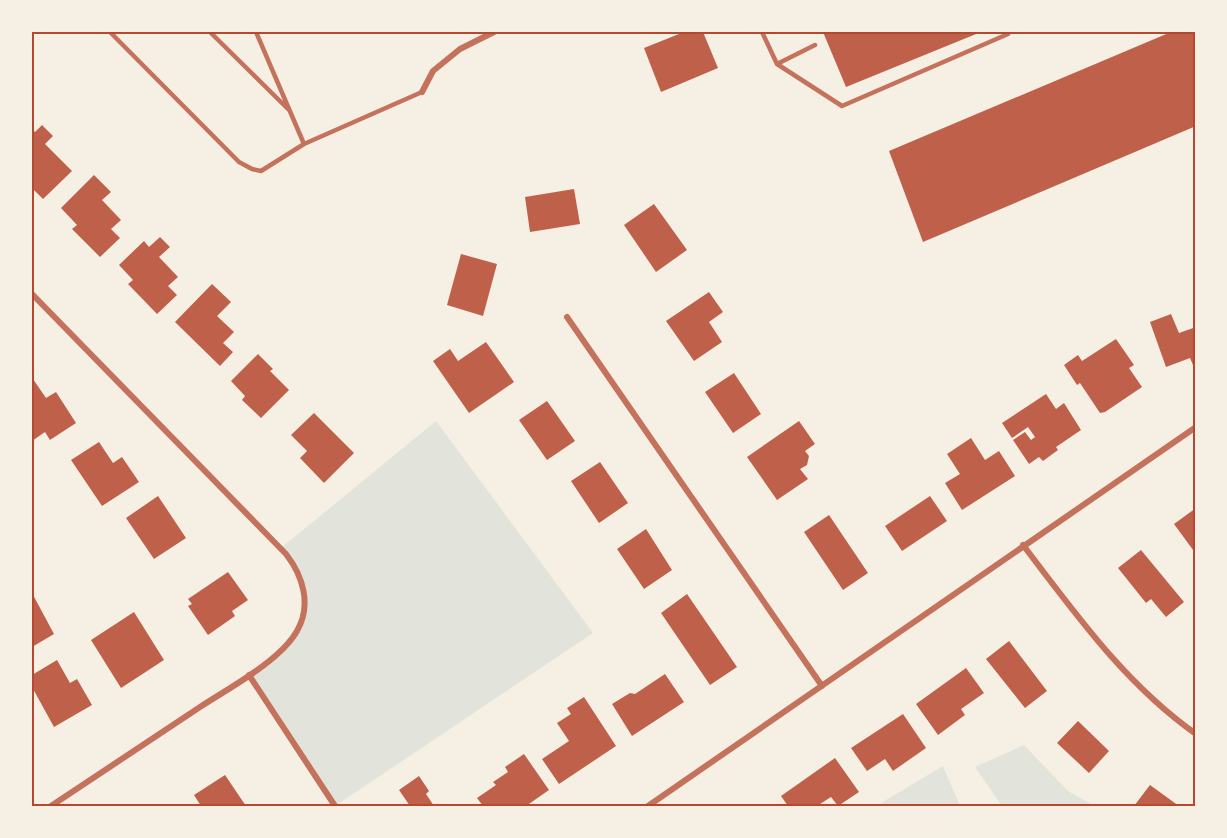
<svg xmlns="http://www.w3.org/2000/svg" width="1227" height="838" font-family="'Sofia Sans Condensed',sans-serif">
<style>
.green{fill:#e2e4dc}
.building{fill:#bf614a}
.lines{fill:none;stroke-linecap:round;stroke-linejoin:round}
.service{stroke:#c5725c;stroke-width:4.5}
.minor{stroke:#c5725c;stroke-width:6}
.neatline{fill:none;stroke:#b5482f;stroke-width:2}
</style>
<rect width="100%" height="100%" fill="#f6efe4"/>
<path class="green" d="M436,421L593,633L335,806L249,675L286,646L304,610V588L281,548Z
M1024,745L1068,791L1095,806H1002L975,767Z
M943,766L960,806H878L886,800Z"/>
<path class="building" d="M684,32H703L718,68L661,92L644,48Z
M823,32H981L846,87Z
M1171,32H1196V126L923,242L889,151Z
M42,125L53,136L45,144L72,171L43,199L32,188V129L35,132Z
M94,175L111,192L102,200L121,220L111,229L120,238L100,257L72,229L77,225L61,208Z
M574,189L580,224L530,232L525,197Z
M654,204L687,250L656,272L624,225Z
M160,237L170,247L159,257L178,277L168,286L177,295L157,314L128,284L133,280L119,265L144,241L149,247Z
M461,254L497,264L483,316L447,305Z
M212,284L231,302L217,316L234,332L223,343L233,352L220,366L175,322Z
M709,292L723,312L709,322L722,342L694,361L666,321Z
M1171,314L1179,333L1196,327V364L1193,365L1190,358L1166,367L1150,322Z
M1116,339L1134,365L1129,368L1142,387L1105,412L1100,413L1080,383L1077,385L1064,365L1078,355L1082,361Z
M486,342L514,382L469,413L433,361L450,349L458,361Z
M258,354L273,369L270,371L289,390L261,418L242,400L245,396L231,381Z
M734,373L761,414L733,433L705,392Z
M32,379H33L46,398L56,392L76,423L50,440L45,432L32,441Z
M1046,394L1056,409L1064,403L1081,430L1056,447L1058,450L1043,461L1039,457L1029,464L1013,440L1025,432L1031,440L1035,437L1028,427L1012,438L1002,423Z
M547,401L575,441L547,460L519,420Z
M314,413L354,453L324,483L300,458L307,451L291,435Z
M799,421L815,444L805,451L809,456L807,465L800,469L808,479L777,500L747,457Z
M971,438L985,460L999,451L1015,476L962,510L945,483L960,474L947,454Z
M99,442L113,463L122,457L139,482L102,506L71,460Z
M600,462L628,503L599,523L571,481Z
M158,496L186,538L154,559L126,518Z
M930,496L947,521L902,551L885,526Z
M1196,508V554L1174,524Z
M829,515L868,573L843,590L804,532Z
M646,529L672,570L644,589L617,549Z
M1141,550L1184,602L1166,617L1151,599L1146,603L1118,568Z
M228,572L248,600L232,611L235,616L208,635L188,606L192,604L188,599Z
M32,593L54,634L32,647Z
M687,594L737,667L710,685L661,613Z
M134,612L164,660L121,688L91,640Z
M1009,641L1047,691L1025,708L986,659Z
M57,660L70,683L77,679L92,705L54,727L32,687V675Z
M966,668L984,693L961,709L965,715L938,735L916,704Z
M665,674L684,702L632,736L612,704L630,693L635,694Z
M584,697L616,746L559,784L542,759L569,741L557,723L571,714L567,708Z
M903,714L926,748L893,771L885,759L867,771L851,748Z
M1078,721L1109,751L1089,773L1057,743Z
M524,754L549,790L526,806H483L477,798L496,785L493,782L508,772L505,767Z
M835,758L859,792L838,806L831,797L817,806H788L781,796Z
M225,775L246,806H201L194,795Z
M419,776L429,791L426,794L434,806H410L399,790Z
M1150,785L1179,806H1134Z"/>
<g class="lines">
<path class="service" d="M110,32L239,162L252,169L261,171L304,144
M210,32L289,110
M256,32L304,144L422,92
M762,32L777,64L815,45
M777,64L842,106L1008,34L1009,32"/>
<path class="minor" d="M422,92L433,71L460,49L494,32
M32,294L286,554C303,576 312,605 297,631C280,661 229,688 200,707C151,740 101,773 51,806
M567,317L822,686
M1023,545C1075,613 1125,684 1196,734
M249,675L335,806
M648,806L1196,427"/>
</g>
<rect width="1227" height="838" fill="none" stroke="#f6efe4" stroke-width="66"/>
<rect x="33" y="33" width="1161" height="772" class="neatline"/>
</svg>
